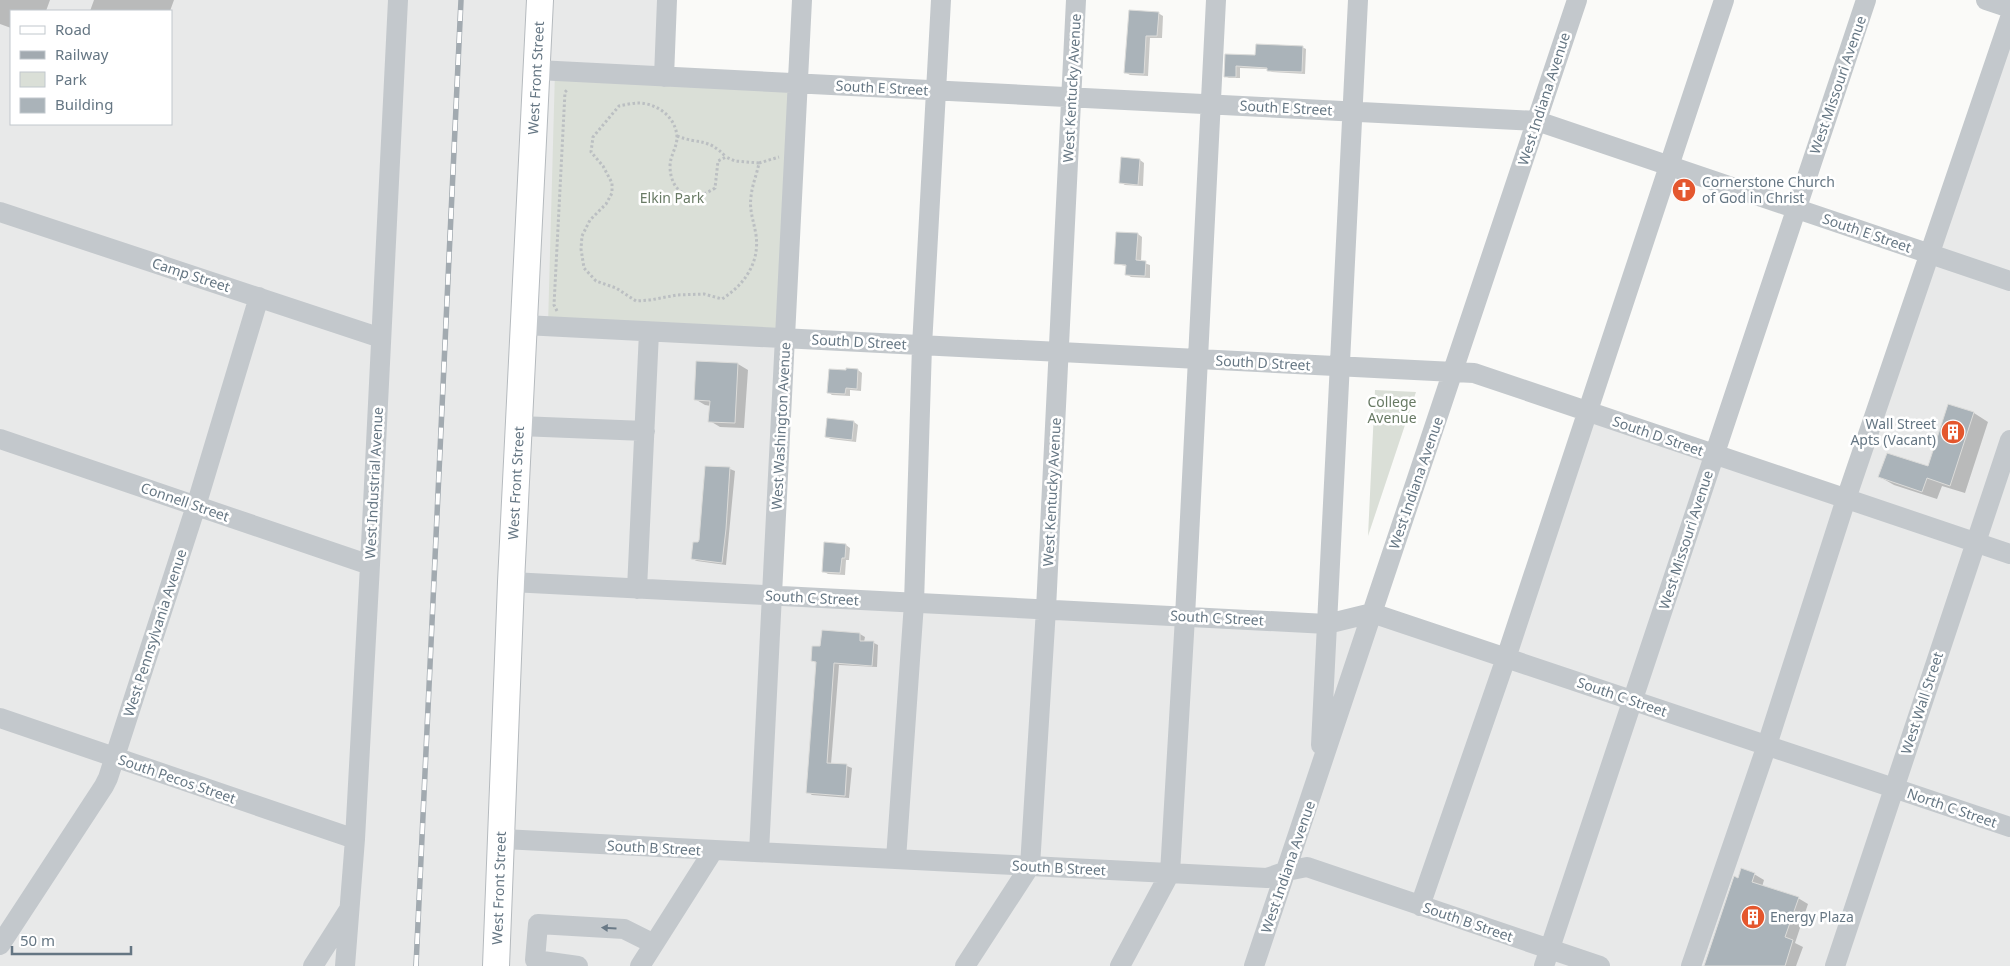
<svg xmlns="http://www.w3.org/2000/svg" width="2010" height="966" font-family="'Noto Sans',sans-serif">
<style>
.built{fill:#e8e9e9;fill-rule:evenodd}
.green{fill:#dadfd7}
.shadow{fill:#0003}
.building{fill:#aab3b9;stroke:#dcdcda}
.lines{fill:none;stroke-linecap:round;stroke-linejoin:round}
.major-casing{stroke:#b5babe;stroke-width:28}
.path{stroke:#bbbfc2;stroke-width:3;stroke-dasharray:2.5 2.5;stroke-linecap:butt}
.minor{stroke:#c3c8cc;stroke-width:20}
.major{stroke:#fff;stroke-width:26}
.rail-casing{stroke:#a2aab0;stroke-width:5.5}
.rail{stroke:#fff;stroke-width:4;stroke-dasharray:11;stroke-linecap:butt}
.oneway{fill:#6a7a87}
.labels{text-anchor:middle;stroke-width:5;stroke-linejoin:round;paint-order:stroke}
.street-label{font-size:14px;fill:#657683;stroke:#fff}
.poi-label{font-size:14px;fill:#657683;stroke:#fff;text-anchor:start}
.park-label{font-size:14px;fill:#687a64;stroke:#fff}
</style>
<rect width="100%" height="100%" fill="#fafaf8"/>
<path class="built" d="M0,0H665L650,300L785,340L772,596L1370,626L1374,615L1502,657L1585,410L1846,498L2010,6V966H0ZM11,11H171V124H11Z"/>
<path class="green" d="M555,71L798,84L785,339L548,326Z
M1375,390L1416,392L1368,536Z"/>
<path class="shadow" d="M0,0H50L46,11H11V28L0,24Z
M94,0H174L170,11H90Z
M1158,13L1163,16L1162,38H1150L1148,76L1130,75L1125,72Z
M1302,47L1306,49L1305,74L1272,72L1268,69L1240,68V78H1229L1225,76L1226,55L1256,56Z
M1140,160L1144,163L1143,186L1125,185L1120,182Z
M1138,234L1142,237L1141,262L1150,265V278L1131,277L1126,274L1127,266L1116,264Z
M738,364L748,370L744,428L720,427L710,421L711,406L705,405L695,399Z
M858,370L862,373L861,391L850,390V396L832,395L828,392Z
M1949,405L1974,413L1988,422L1965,493L1942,486L1937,499L1894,485L1880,477L1929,468Z
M854,422L858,425L856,442L831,439L826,437Z
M706,467L730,469L735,471L726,565L697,561L692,559L700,540Z
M846,545L850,548L849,560H846L845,575L828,574L823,571Z
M823,632L860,634L865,637L864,642L874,643L878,645L877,667L839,665L831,764L847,766L852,768L849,798L812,795L808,792L817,663L812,661L821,648Z
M1754,874L1764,880L1762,887L1798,898L1808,904L1795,943L1803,947L1796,966H1704L1739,879Z"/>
<path class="building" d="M1129,10L1159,12L1157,36H1146L1144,74L1124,73Z
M1256,44L1303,46L1302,72L1267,71V68L1236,66V77H1224L1225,54L1255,55Z
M1121,157L1140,159L1138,185L1119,183Z
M1116,232L1138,233L1136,260L1146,261L1145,276L1125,275L1126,265L1114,264Z
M696,361L738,363L735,423L708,422L710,401L694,400Z
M846,368L858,369L857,389L846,388L845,394L827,393L829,369L846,370Z
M1948,404L1974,412L1950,486L1927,478L1922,492L1878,477L1887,453L1928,466Z
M827,418L854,421L852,440L825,437Z
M705,466L730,467L726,529L722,563L691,559L693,542H698L699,540Z
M824,542L846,544L845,558H842L840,573L822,572Z
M822,630L860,633V641H874L872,666L834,663L827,763L847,764L845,796L806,793L816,662L811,661L812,646H820Z
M1741,868L1755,873L1752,882L1799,897L1785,937L1793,940L1785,966H1704L1734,876L1738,878Z"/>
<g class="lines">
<g class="major-casing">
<path id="major" d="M496,966L511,582L540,0"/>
</g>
<path class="path" d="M677,136C700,145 707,137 726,157
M759,163L735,161L726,157L718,161L715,188C693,203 671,195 670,167C670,155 677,148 677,137C676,117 657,103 638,103C632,103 625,105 619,106L593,137L591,152L603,166L612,183V193L606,204L590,220L582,236L581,249L584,268L596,281L616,288L636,301L650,300L677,295L704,294L722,299C744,285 760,263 756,235C754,222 749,210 751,197C752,185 757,174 759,163L779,157
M557,311L554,305L565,92L568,89"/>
<path class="minor" d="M1986,0L2010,8
M537,70L1537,121L2010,281
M664,77L667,0
M0,212L381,338
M524,325L1474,373L2010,554
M519,426L645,431
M0,439L370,565
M511,582L1327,624L1372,613L2010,827
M637,589L649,332
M0,718L355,839
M1321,745L1358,0
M501,839L1267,878L1287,871L1307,867L1600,966
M759,852L802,0
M896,859L914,603L922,346L941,0
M1420,906L1506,658L1724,0
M0,945L104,786L108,778L196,506L259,297
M313,966L348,911
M345,966L355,839L370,565L398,0
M578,966L535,960L538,924L624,929L654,944
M640,966L713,851
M965,966L1030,866L1046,609L1076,0
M1120,966L1170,873L1185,617L1216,0
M1254,966L1577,0
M1544,966L1866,0
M1691,966L1767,745L1846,499L2010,18
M1835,966L2010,440"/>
<use href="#major" class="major"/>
<g class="rail-casing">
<path id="rail" d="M416,966L461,0"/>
</g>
<use href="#rail" class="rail"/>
</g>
<defs><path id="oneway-solid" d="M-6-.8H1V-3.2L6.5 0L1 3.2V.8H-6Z" transform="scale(1.25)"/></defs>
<use class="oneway" href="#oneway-solid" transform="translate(609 928) rotate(-177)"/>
<defs>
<g id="church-disc" transform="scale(1.25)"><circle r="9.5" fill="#e4572e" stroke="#fff"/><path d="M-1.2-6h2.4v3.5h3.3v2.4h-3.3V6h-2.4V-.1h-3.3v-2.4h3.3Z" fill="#fff"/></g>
<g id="building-disc" transform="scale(1.25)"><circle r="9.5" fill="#e4572e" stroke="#fff"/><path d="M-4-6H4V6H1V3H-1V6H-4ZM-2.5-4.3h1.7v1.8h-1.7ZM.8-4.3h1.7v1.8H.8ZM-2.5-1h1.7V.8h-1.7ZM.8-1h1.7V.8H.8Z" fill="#fff"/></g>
</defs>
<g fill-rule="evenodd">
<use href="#church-disc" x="1684" y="190"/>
<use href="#building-disc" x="1953" y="432"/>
<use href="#building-disc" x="1753" y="917"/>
</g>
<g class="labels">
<g class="street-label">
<text transform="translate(536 78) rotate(-87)" y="5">West Front Street</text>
<text transform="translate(1838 85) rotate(-71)" y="5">West Missouri Avenue</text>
<text transform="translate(882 88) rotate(3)" y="5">South E Street</text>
<text transform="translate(1072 88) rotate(-87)" y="5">West Kentucky Avenue</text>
<text transform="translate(1544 99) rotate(-72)" y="5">West Indiana Avenue</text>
<text transform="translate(1286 108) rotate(3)" y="5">South E Street</text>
<text transform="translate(1867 233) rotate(19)" y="5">South E Street</text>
<text transform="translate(191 275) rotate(18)" y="5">Camp Street</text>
<text transform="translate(859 342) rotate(3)" y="5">South D Street</text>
<text transform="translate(1263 363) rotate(3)" y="5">South D Street</text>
<text transform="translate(781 426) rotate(-87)" y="5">West Washington Avenue</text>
<text transform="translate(1658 436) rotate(19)" y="5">South D Street</text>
<text transform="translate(374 483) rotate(-87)" y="5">West Industrial Avenue</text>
<text transform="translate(516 483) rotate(-87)" y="5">West Front Street</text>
<text transform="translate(1416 483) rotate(-71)" y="5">West Indiana Avenue</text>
<text transform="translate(1052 492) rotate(-87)" y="5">West Kentucky Avenue</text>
<text transform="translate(185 502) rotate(19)" y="5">Connell Street</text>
<text transform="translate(1686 540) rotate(-72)" y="5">West Missouri Avenue</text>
<text transform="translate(812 598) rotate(3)" y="5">South C Street</text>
<text transform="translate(1217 618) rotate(3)" y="5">South C Street</text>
<text transform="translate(155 633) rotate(-72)" y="5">West Pennsylvania Avenue</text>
<text transform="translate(1622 697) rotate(19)" y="5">South C Street</text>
<text transform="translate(1922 703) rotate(-72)" y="5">West Wall Street</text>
<text transform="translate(177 779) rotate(19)" y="5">South Pecos Street</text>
<text transform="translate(1952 808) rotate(19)" y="5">North C Street</text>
<text transform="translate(654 848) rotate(3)" y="5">South B Street</text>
<text transform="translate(1288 867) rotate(-71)" y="5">West Indiana Avenue</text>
<text transform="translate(1059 868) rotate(3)" y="5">South B Street</text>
<text transform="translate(499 888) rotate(-88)" y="5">West Front Street</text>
<text transform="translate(1468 922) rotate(19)" y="5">South B Street</text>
</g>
<g class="poi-label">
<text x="1702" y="187">Cornerstone Church<tspan x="1702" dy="16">of God in Christ</tspan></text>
<text x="1936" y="429" text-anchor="end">Wall Street<tspan x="1936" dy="16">Apts (Vacant)</tspan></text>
<text x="1770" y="922">Energy Plaza</text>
</g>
<g class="park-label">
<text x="672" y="203">Elkin Park</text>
<text x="1392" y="407">College<tspan x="1392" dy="16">Avenue</tspan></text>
</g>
</g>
<rect x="10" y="10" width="162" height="115" fill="#ffffff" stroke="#c1c8cd"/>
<rect x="20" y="26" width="25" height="8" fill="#ffffff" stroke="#c1c8cd"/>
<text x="55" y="35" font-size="15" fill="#657683">Road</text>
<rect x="20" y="51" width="25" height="8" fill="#a2aab0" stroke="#c1c8cd"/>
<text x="55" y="60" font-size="15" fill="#657683">Railway</text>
<rect x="20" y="72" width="25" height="15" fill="#dadfd7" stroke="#c1c8cd"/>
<text x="55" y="85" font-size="15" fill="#657683">Park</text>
<rect x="20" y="98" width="25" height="15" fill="#aab3b9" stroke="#c1c8cd"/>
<text x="55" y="110" font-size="15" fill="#657683">Building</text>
<path d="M12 946v8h119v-8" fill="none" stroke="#657683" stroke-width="2.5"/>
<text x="20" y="946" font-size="15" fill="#657683" stroke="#ffffff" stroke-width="4" paint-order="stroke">50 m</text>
</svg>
